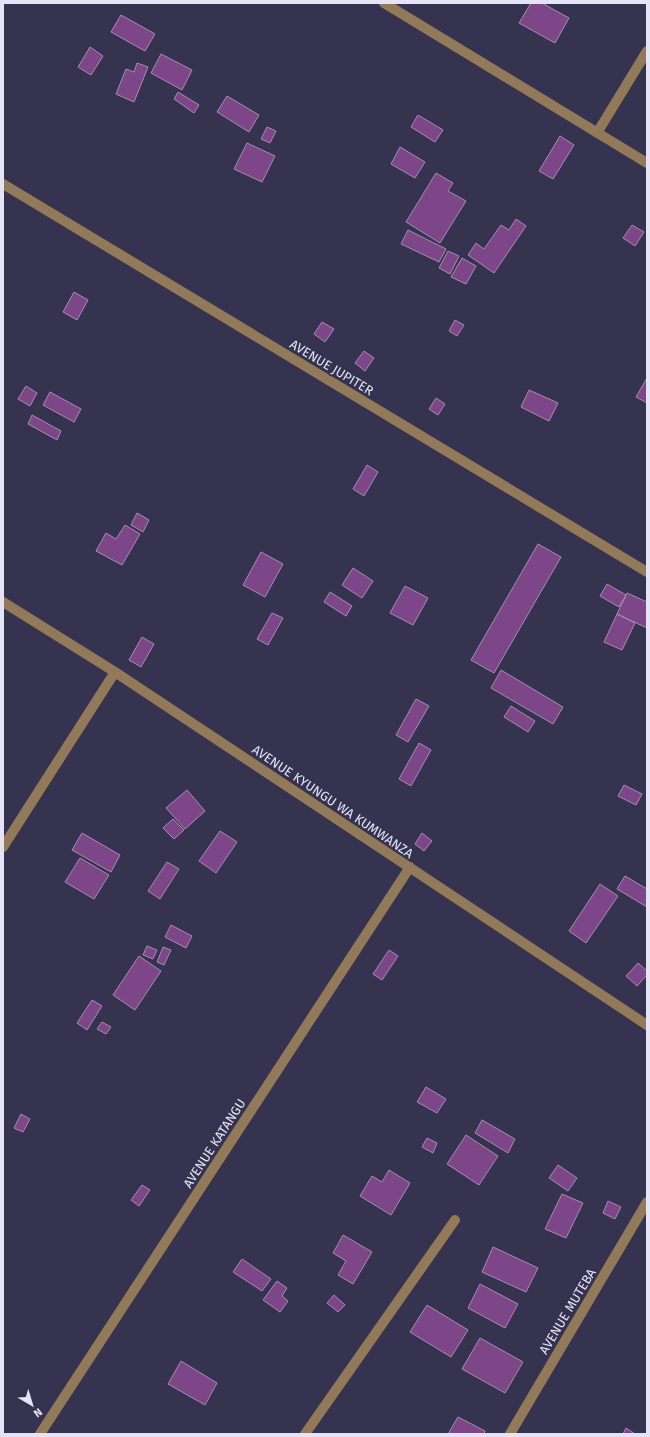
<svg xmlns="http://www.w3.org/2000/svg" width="650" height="1437" font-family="'Fira Sans',sans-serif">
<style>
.building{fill:#7d4688;stroke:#a68eab}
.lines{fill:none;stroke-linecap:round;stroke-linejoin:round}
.minor{stroke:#91795a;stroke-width:10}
.labels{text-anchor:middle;stroke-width:4;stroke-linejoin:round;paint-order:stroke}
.street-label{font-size:13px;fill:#e5e4f7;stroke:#35334f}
</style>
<rect width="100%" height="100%" fill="#35334f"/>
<path class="building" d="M531,3H542L569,18L555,43L519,23Z
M121,15L155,34L145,51L111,32Z
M90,47L103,56L91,75L78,67Z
M161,54L192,70L182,90L151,73Z
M137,63L148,67L134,102L116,94L126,69L134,72Z
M178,92L199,105L194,113L174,99Z
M227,96L259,115L249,132L217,112Z
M418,115L443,130L435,142L411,127Z
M267,127L276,131L270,143L261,139Z
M560,136L574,145L553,179L539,171Z
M247,143L275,156L262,182L234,169Z
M400,147L425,162L415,178L391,164Z
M436,173L453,183L448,191L466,201L440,243L406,222Z
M516,219L526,226L494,273L468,255L476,243L484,249L501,225L509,230Z
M632,225L644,232L635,246L623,238Z
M408,230L446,249L439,262L401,244Z
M448,251L459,256L450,274L439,268Z
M462,258L476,266L466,284L451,277Z
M74,292L88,300L77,320L63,312Z
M455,320L464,325L457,336L449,331Z
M322,322L334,329L325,342L314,334Z
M364,351L374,358L365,371L355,363Z
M647,378V403L636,397Z
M26,386L37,393L30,406L18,399Z
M529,390L558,403L549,421L521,407Z
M50,392L81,409L74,422L43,405Z
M436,398L445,404L438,415L429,409Z
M32,415L61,431L57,440L28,424Z
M367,465L378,472L364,496L353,489Z
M137,513L149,520L143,532L131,525Z
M125,525L140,534L122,565L96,551L106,533L116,539Z
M538,544L561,557L494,673L471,660Z
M261,552L283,564L265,597L243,585Z
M353,568L373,581L362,598L342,585Z
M607,584L626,595L619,607L600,596Z
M405,586L428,598L413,625L390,613Z
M330,592L352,606L346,616L324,602Z
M627,593L647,602V628L617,614Z
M272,613L283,618L268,645L257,639Z
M617,614L635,623L622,650L604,642Z
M142,637L154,644L141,667L129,660Z
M501,670L563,707L553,724L491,688Z
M416,699L429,706L408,742L396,735Z
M511,706L535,721L528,732L504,717Z
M419,743L431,750L411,786L399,779Z
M624,785L642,794L636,805L618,796Z
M187,790L205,811L185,829L166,808Z
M173,819L184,830L174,839L163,828Z
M220,831L237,842L216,873L199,861Z
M82,833L120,855L111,872L72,850Z
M422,833L432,841L424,851L415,844Z
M80,858L109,875L94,899L65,882Z
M167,862L179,869L160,899L148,891Z
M625,876L647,889V907L617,889Z
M600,884L618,896L586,943L569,931Z
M171,925L192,936L186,948L165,937Z
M147,946L157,950L153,959L143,955Z
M163,947L171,950L164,965L157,962Z
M389,950L398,956L382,980L373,974Z
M139,956L161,971L135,1010L113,995Z
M638,963L647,971V975L637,986L626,976Z
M92,1000L102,1006L87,1030L77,1023Z
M102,1022L111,1027L106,1034L97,1029Z
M426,1087L446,1099L437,1113L417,1102Z
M21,1114L30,1119L23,1132L14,1128Z
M482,1120L515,1139L508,1153L475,1133Z
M466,1135L498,1156L479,1185L447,1164Z
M427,1138L437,1143L433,1153L422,1147Z
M558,1165L577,1178L568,1191L549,1178Z
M389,1170L410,1183L391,1215L360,1196L372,1176L382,1182Z
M142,1185L150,1190L139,1206L131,1200Z
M562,1194L583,1203L566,1238L545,1229Z
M608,1201L621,1207L615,1219L603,1213Z
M343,1235L372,1252L353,1284L338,1275L346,1261L333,1253Z
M493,1247L538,1268L526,1292L482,1272Z
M242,1259L271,1279L262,1291L233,1272Z
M277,1281L287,1288L282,1296L288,1301L280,1312L263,1300Z
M480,1284L518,1304L505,1328L468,1308Z
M334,1295L345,1305L338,1312L327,1303Z
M427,1305L468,1330L451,1357L410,1332Z
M480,1338L523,1362L505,1393L462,1369Z
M181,1361L217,1383L205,1405L168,1384Z
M458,1417L485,1431L484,1434H448Z
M626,1428L635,1434H623Z"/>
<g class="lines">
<path class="minor" d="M384,3L647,163
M597,133L647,51
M3,184L647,572
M3,602L115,672L647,1025
M3,847L115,672
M40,1434L410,867
M305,1434L455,1220
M510,1434L647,1202"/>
</g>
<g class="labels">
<g class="street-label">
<text transform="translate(332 367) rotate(31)" y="5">AVENUE JUPITER</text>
<text transform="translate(333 801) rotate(34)" y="5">AVENUE KYUNGU WA KUMWANZA</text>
<text transform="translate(214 1143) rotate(-57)" y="5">AVENUE KATANGU</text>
<text transform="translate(567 1311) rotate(-59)" y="5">AVENUE MUTEBA</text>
</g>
</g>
<rect width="650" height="1437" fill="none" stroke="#e5e4f7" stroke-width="8"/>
<g transform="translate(32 1405) rotate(142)" stroke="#35334f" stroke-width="3" paint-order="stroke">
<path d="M0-3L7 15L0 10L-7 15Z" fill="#e5e4f7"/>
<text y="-6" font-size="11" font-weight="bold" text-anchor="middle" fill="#e5e4f7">N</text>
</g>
</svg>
